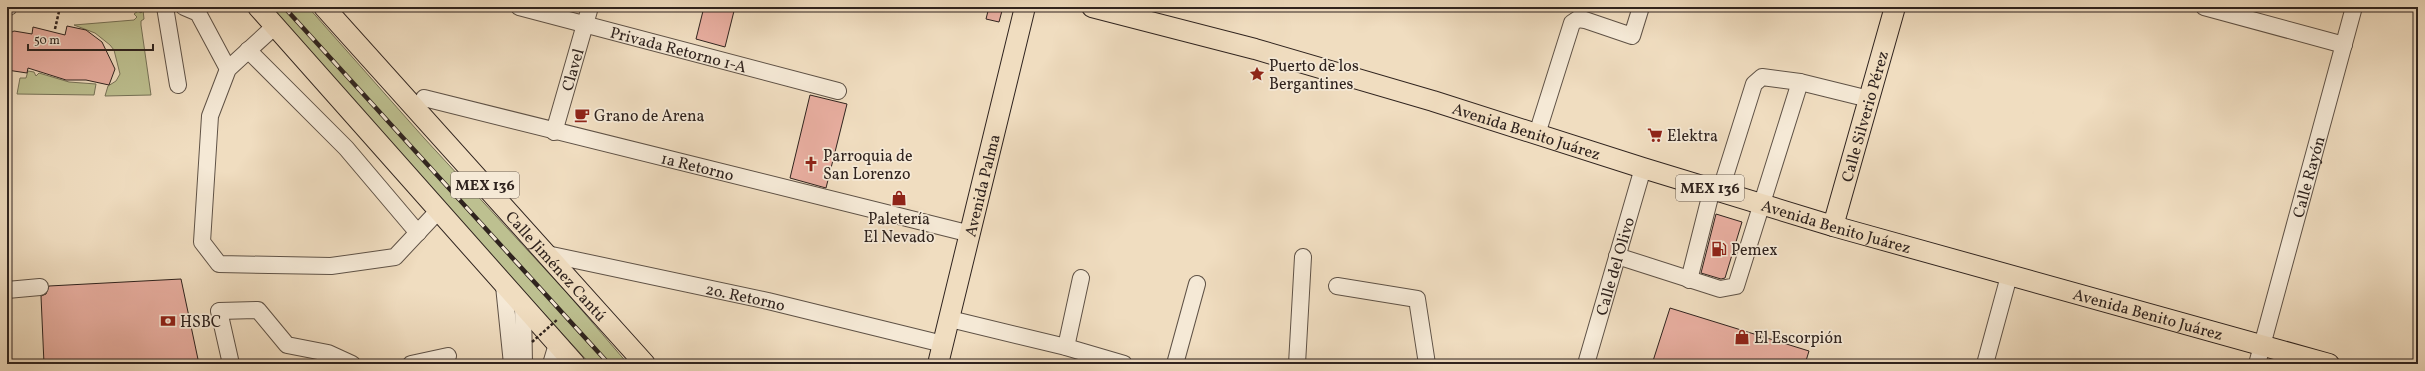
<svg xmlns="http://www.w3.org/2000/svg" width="2425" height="371" font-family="Vollkorn,serif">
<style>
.green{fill:#bdc090;stroke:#767257}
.building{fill:#e8aea0;stroke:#2f231e}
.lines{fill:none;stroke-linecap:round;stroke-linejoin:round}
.minor-casing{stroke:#5f5246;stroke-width:18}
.major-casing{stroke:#2f231e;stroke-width:22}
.path{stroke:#2f231e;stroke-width:2.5;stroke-dasharray:3 2;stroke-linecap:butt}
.minor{stroke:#f5e9d6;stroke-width:16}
.major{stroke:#f0ddc0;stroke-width:20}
.rail-casing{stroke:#2f231e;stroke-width:4.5}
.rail{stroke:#f5e9d6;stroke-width:3;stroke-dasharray:9;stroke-linecap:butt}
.path-bridge{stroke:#2f231e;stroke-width:2.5;stroke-dasharray:3 2;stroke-linecap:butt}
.labels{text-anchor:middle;stroke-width:3.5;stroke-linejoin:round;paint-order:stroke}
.shield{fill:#f5e9d6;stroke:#6a5e55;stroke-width:1}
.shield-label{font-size:15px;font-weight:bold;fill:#2f231e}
.street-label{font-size:16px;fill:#2f231e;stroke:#f5e9d6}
.poi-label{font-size:16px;fill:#2f231e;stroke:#f5e9d6;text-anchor:start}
</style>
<rect width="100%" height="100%" fill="#f0ddc0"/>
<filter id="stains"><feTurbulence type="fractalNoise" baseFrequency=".005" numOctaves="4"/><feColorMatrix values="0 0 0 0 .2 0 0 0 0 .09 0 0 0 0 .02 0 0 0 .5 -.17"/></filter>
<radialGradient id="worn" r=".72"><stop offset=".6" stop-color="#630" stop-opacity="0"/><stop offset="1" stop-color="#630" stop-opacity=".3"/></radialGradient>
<path class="green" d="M266,7H308L424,138L567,293L628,364H590Z
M143,10L144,19L141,21V25L151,95L105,96L108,86L116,81L120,74L114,50L110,45L95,33L74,25L134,20L137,17L134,14L138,11L141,13Z
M28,71L34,72L36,76L39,73L69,82L96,84L94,95L17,94L20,78H26Z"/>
<path class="building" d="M704,7H735L725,47L696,39Z
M989,7H1003L999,22L986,19Z
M67,26L86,30L102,42L115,69L109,85L86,80H66L28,68L27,73L7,70V45L10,33L14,31L32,34L33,27L65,35Z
M810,95L847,104L826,188L790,178Z
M1716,214L1742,222L1725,278L1721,279L1701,273Z
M181,279L199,364H44L41,296L46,294L49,286Z
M1670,308L1809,351L1805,364H1652Z"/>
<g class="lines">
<g class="minor-casing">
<g id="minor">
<path d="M7,7H9"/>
<path d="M165,7L178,85"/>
<path d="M184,7L198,13L228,69"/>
<path id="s1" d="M519,7L838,91"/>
<path d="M2204,7L2344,45"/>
<path d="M275,26L228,69L210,116L202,242L219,264L331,266L395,257L439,210"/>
<path d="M248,50L346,148L418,233"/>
<path id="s2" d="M424,98L971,234"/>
<path id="s3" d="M554,132L590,7"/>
<path d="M1537,134L1572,23L1578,19L1585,20L1632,36L1641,7"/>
<path d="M1720,192L1754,84L1762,77L1800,82L1869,99"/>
<path id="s4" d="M547,254L768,301L943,344"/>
<path d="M1617,256L1720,289L1736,286L1800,82"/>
<path d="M1689,280L1712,189"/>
<path d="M504,286L512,364"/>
<path d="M1337,286L1417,299L1427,364"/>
<path d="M7,290L40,287"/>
<path d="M523,307L524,364"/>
<path d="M950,319L1066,347L1124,364"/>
<path d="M1066,347L1081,278"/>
<path d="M231,364L219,311L258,310L287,345L328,353L352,364"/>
<path d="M411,364L448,356"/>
<path d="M551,364L557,344"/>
<path d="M1175,364L1197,284"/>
<path d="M1297,364L1303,257"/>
<path id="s5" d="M1586,364L1643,168"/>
<path d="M1985,364L2009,276"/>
<path id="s6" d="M2257,364L2354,7"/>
</g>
</g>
<g class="major-casing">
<g id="major">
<path d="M258,7L575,364"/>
<path id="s7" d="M324,7L645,364"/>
<path id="s8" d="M1092,7L1255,49L1433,101L1643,168L1833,226L2329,364"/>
<path id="s9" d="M1833,226L1895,7"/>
<path id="s10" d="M938,364L1025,7"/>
</g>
</g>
<path class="path" d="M55,29L60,7"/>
<use href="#minor" class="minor"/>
<use href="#major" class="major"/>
<g class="rail-casing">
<path id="rail" d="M284,7L609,364"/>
</g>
<use href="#rail" class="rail"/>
<path class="path-bridge" d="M532,342L558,319"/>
</g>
<defs>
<g id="sight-bare" transform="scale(1.2)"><path d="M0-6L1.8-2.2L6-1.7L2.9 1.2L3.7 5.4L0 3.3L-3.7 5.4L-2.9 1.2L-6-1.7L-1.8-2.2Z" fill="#8f2418" stroke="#f5e9d6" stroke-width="2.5" paint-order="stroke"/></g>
<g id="cafe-bare" transform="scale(1.2)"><path d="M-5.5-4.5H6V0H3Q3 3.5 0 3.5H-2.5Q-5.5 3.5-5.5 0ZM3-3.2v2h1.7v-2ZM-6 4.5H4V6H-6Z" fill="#8f2418" stroke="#f5e9d6" stroke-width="2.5" paint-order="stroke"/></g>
<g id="supermarket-bare" transform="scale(1.2)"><path d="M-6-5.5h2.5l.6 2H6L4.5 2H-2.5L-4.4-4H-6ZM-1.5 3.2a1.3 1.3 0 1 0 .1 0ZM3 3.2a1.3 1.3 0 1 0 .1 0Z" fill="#8f2418" stroke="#f5e9d6" stroke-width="2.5" paint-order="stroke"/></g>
<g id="church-bare" transform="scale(1.2)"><path d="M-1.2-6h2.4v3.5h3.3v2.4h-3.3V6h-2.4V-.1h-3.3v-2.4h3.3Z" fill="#8f2418" stroke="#f5e9d6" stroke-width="2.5" paint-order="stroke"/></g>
<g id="shop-bare" transform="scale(1.2)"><path d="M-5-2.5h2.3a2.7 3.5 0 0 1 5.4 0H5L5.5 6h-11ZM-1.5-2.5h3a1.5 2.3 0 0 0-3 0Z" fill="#8f2418" stroke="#f5e9d6" stroke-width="2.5" paint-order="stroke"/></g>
<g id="fuel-bare" transform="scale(1.2)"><path d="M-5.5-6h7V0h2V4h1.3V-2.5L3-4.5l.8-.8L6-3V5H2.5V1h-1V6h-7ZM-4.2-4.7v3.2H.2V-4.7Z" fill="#8f2418" stroke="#f5e9d6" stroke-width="2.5" paint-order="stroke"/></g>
<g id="bank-bare" transform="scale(1.2)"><path d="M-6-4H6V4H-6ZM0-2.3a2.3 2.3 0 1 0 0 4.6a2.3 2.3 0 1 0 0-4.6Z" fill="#8f2418" stroke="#f5e9d6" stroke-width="2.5" paint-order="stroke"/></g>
</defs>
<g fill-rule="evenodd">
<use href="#sight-bare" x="1257" y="74"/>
<use href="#cafe-bare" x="582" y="115"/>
<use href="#supermarket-bare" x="1655" y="135"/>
<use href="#church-bare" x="811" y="164"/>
<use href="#shop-bare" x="899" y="198"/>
<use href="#fuel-bare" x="1719" y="249"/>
<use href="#bank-bare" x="168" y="321"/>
<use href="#shop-bare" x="1742" y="337"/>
</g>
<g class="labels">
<g class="shield">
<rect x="451" y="172" width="68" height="26" rx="3"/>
<rect x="1676" y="175" width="68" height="26" rx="3"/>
</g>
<g class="shield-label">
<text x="485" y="190">MEX 136</text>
<text x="1710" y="193">MEX 136</text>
</g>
<g class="street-label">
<text dy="6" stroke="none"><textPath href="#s1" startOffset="165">Privada Retorno 1-A</textPath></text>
<text dy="6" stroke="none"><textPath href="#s3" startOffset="65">Clavel</textPath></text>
<text dy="6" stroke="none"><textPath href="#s9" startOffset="114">Calle Silverio Pérez</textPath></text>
<text dy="6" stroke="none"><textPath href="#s8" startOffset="452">Avenida Benito Juárez</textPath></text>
<text dy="6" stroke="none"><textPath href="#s2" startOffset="282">1a Retorno</textPath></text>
<text dy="6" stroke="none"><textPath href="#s6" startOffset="194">Calle Rayón</textPath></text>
<text dy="6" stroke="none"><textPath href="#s10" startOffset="184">Avenida Palma</textPath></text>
<text dy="6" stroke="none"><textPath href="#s8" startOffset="776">Avenida Benito Juárez</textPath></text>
<text dy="6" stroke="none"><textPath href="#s7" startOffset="348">Calle Jiménez Cantú</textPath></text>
<text dy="6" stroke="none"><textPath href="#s5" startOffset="102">Calle del Olivo</textPath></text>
<text dy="6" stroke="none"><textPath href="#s4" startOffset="203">2o. Retorno</textPath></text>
<text dy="6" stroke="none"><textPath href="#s8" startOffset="1100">Avenida Benito Juárez</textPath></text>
</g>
<g class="poi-label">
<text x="1269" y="71">Puerto de los<tspan x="1269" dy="18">Bergantines</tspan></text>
<text x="594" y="121">Grano de Arena</text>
<text x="1667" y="141">Elektra</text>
<text x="823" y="161">Parroquia de<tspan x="823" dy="18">San Lorenzo</tspan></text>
<text x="899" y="224" text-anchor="middle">Paletería<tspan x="899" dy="18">El Nevado</tspan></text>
<text x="1731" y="255">Pemex</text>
<text x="180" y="327">HSBC</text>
<text x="1754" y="343">El Escorpión</text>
</g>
</g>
<rect width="2425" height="371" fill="none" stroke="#f0ddc0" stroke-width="24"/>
<rect x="8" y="8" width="2409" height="355" fill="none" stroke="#2f231e" stroke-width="2"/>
<rect x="12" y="12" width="2401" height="347" fill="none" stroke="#2f231e"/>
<path d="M28 44v6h125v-6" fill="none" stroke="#2f231e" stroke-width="2"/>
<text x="34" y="44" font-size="12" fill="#2f231e" stroke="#f5e9d6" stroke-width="3" paint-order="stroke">50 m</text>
<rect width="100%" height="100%" filter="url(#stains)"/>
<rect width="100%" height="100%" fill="url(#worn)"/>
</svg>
